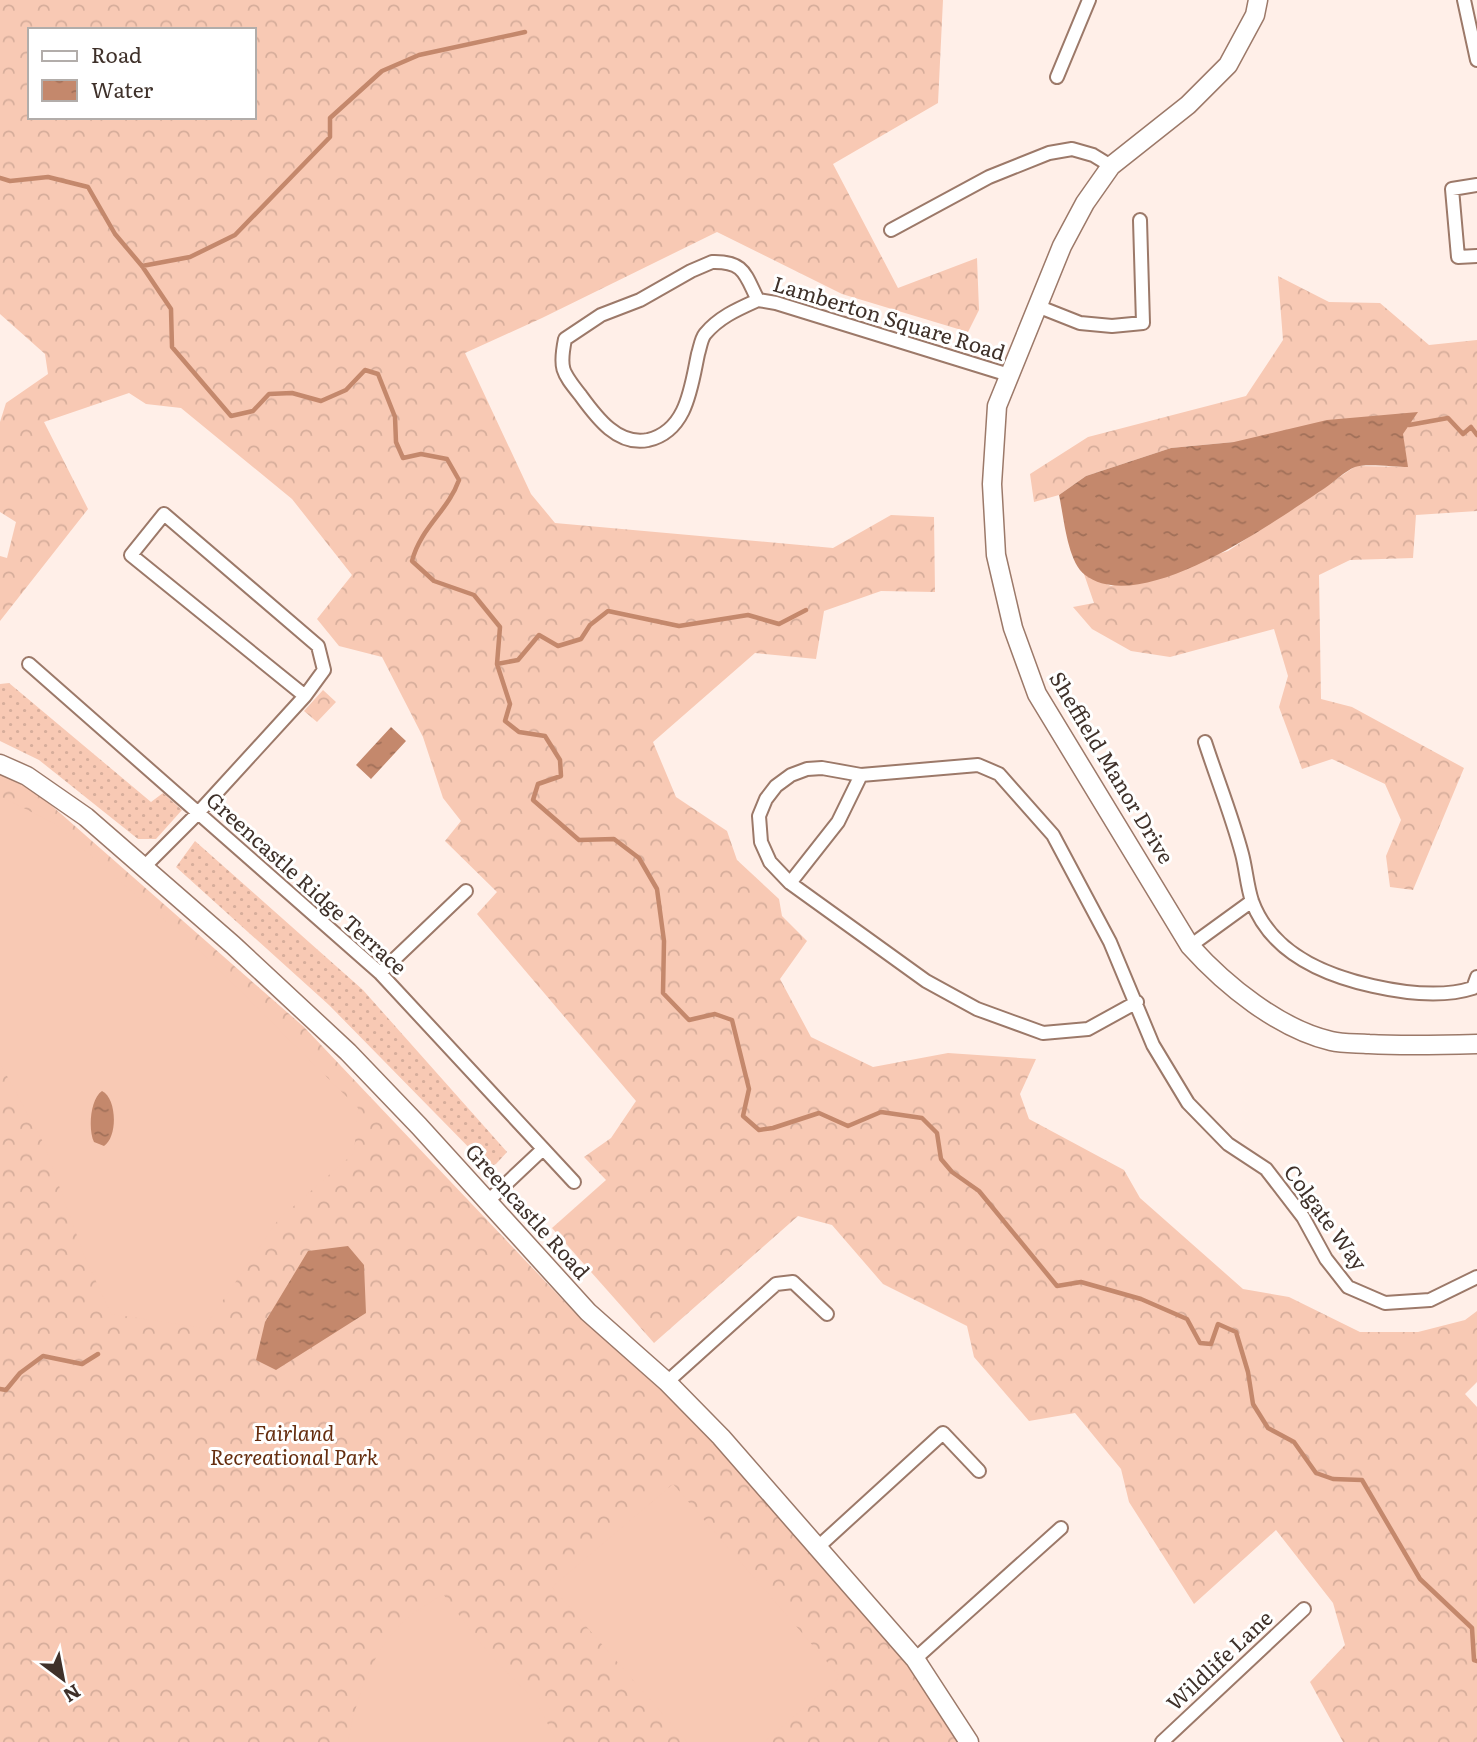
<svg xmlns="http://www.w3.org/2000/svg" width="1477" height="1742" font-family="Literata,serif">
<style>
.grass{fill:url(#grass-dots)}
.forest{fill:url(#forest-crowns);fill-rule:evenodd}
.pitch{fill:#f8c9b4}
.water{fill:url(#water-ripples)}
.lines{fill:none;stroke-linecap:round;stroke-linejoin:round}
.stream{stroke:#c4886c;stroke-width:4.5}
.street-casing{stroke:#9c7969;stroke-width:16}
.secondary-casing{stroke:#9c7969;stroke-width:21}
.street{stroke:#fff;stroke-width:12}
.secondary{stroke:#fff;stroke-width:18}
.labels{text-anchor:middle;stroke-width:6;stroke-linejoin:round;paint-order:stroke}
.street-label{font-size:21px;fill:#3f312a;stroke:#fff}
.park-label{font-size:21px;font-style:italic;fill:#652d0e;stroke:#fff}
</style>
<defs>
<pattern id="grass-dots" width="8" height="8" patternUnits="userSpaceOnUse" patternTransform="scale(1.75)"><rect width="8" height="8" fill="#f8c9b4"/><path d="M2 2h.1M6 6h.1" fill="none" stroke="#d6ad9b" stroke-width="1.8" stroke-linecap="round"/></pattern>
<pattern id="forest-crowns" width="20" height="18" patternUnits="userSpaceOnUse" patternTransform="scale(1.75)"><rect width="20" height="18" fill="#f8c9b4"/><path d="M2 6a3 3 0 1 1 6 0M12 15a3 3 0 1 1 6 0" fill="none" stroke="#d6ad9b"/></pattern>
<pattern id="water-ripples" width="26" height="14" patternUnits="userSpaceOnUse" patternTransform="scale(1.75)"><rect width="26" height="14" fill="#c4886c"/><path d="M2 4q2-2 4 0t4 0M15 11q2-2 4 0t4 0" fill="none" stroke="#a17059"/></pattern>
</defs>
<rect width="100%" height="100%" fill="#ffefe8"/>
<path class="grass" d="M9,683L151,802L163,793L182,810L156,839H138L39,760L0,741V684Z
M195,841L363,990L507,1152L496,1164L488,1167L329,1005L176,867Z"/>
<path class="forest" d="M0,0H943L938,103L833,164L898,288L977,258L979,310L968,332L842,294L717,232L542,318L465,353L531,494L555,523L833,548L891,515L934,517L935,592L881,591L824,611L816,659L755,653L653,742L676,797L727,831L737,860L779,899L782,916L807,941L780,979L811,1037L873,1067L948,1053L1036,1059L1020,1094L1029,1119L1124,1170L1140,1198L1243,1289L1289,1297L1360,1332H1418L1465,1320L1477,1311V1382L1465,1394L1477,1407V1742H1343L1310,1682L1345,1645L1333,1603L1276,1530L1194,1604L1129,1502L1121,1469L1075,1413L1029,1421L974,1357L967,1326L883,1284L832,1225L798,1216L654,1343L552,1228L606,1180L584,1157L611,1138L636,1101L477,914L497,892L445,841L461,821L443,798L423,737L382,657L339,646L317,619L352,575L292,499L181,408L146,404L129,393L44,422L88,509L0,621V556L7,558L16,522L0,512V422L6,403L48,374L45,354L0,314ZM30,30H254V117H30Z
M1278,276L1329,302L1380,303L1429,345L1477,340V511L1416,515L1413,558L1350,560L1319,575L1321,699L1352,707L1464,768L1413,890L1390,887L1386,856L1401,820L1385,784L1332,759L1302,769L1279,707L1288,676L1274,629L1170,657L1131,651L1092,629L1073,607L1094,603L1084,574L1111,586L1228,551L1356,466L1408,467L1234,442L1171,448L1086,476L1059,495L1034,502L1030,474L1088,437L1246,396L1283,340Z
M323,690L336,702L317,722L304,711Z
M0,767L35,791L304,1027L578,1316L682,1409L913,1661L964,1742H0Z"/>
<path class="pitch" d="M0,796L55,824L201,952L358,1108L354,1153L278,1220L204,1328L111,1314L84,1255L44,1144L0,1063Z
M673,1484L840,1677L764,1742H687L552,1587Z
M443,1594L489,1654L537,1703L557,1742H348C356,1700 369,1659 398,1627C409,1614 428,1604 443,1594Z"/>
<path class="water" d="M1418,412L1403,434L1408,467C1396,467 1365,463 1355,467C1345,471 1334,482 1325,488C1276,520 1142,618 1085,575C1067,561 1064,517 1059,495L1086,476L1171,448L1234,442L1327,420Z
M391,727L406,741L371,779L356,765Z
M102,1091C117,1098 118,1137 104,1146L94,1142C88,1130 90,1099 102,1091Z
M348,1246L364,1265L366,1313L276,1370L256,1360L265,1322L308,1251Z"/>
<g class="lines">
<path class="stream" d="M0,178L10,181L48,177L88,187L115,234L142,266L171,309L172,347L231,416L253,411L269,394L292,393L321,401L346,390L365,370L378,374L395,417L396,442L403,458L421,454L447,459L459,480C448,511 421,527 412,561L434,581L474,595L500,627L497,664L510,704L505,721L519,732L545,736L560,760L561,776L538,784L533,800L579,840L614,839L639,858L657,889L664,941L663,993L689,1020L715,1014L732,1020L749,1089L743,1116L759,1130L773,1128L819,1113L848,1126L881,1112L922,1118L937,1133L941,1159L952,1172L979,1191L1057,1286L1081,1282L1141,1299L1187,1319L1200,1343L1211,1344L1218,1324L1236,1332L1248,1372L1253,1404L1268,1428L1294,1442L1316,1473L1333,1479L1362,1480L1420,1579L1472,1628L1474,1660L1477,1661
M142,266L190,257L235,235L330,137V118L382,71L419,55L525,32
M1409,425L1448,418L1463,434L1471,427L1477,435
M497,664L518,660L539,635L558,646L581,639L590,625L608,611L679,626L748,615L779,624L806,610
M0,1389L6,1390L20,1373L43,1356L82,1364L98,1354"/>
<g class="street-casing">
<path id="street" d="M1464,0L1477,60
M1057,77L1089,0
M1477,185L1452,189L1458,257L1477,256
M891,230L989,177L1049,153L1072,149L1093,155L1111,166
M712,262C745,261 745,275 758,300C738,309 719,317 705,334C701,339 700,348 698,354C691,387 687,431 648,440C618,446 597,418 581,396C562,372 559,369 565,339L601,315L640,300L691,271Z
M758,300L776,303L1009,375
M1037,306L1080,323L1112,326L1143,323L1140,220
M29,664L380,973L574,1182
M1205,742C1217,779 1232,816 1242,854C1246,869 1247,886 1252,901C1271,953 1323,975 1373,986C1404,993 1442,998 1473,988L1477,977
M861,775L822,768L807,769L791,775L776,786L766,799L759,816L761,842L770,862L790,883L926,981L977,1009L1043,1033L1088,1029L1137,1002
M144,867L198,813L305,696L131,555L164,514L318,646L324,670L305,696
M790,883L838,822L861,775L978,765L999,774L1053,835L1110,942L1153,1045L1188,1103L1228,1144L1266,1169L1303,1217L1326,1259L1348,1287L1385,1303L1430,1300L1477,1277
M1190,946L1252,901
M380,973L466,891
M488,1201L542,1150
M667,1382L776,1284L793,1282L827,1314
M818,1547L943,1433L979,1471
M915,1659L1061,1528
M1162,1742L1304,1609"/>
</g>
<g class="secondary-casing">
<path id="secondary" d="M1258,0L1255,15L1228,65L1188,105L1111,166L1085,203L1062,246L997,406L992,484L996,555L1013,628L1037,694L1190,946C1225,985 1279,1029 1331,1041C1343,1044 1357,1043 1369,1044C1405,1046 1441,1045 1477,1044
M0,764L27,776L86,817L233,945L348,1052L419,1126L588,1312L667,1382L721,1437L915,1659L969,1742"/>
</g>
<use href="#street" class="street"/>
<use href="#secondary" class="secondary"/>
</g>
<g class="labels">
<g class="street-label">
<text transform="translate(889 319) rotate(17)" y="7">Lamberton Square Road</text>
<text transform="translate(1111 768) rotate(59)" y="7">Sheffield Manor Drive</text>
<text transform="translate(306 884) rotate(42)" y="7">Greencastle Ridge Terrace</text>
<text transform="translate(527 1212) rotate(48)" y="7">Greencastle Road</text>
<text transform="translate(1325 1218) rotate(54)" y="7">Colgate Way</text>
<text transform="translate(1220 1661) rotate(-43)" y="7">Wildlife Lane</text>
</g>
<g class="park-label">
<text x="294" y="1441">Fairland<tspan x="294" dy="24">Recreational Park</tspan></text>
</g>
</g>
<rect x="28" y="28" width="228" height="91" fill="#ffffff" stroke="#b2adaa" stroke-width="2"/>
<rect x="42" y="51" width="35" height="10" fill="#ffffff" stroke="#b2adaa" stroke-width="2"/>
<text x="91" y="63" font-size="21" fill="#3f312a">Road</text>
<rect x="42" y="80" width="35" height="21" fill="url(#water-ripples)" stroke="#b2adaa" stroke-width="2"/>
<text x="91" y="98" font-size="21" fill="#3f312a">Water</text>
<g transform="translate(63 1679) rotate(148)" stroke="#ffffff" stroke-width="5" paint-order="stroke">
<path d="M0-5L12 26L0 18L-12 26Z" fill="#3f312a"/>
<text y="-10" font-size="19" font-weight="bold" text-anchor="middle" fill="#3f312a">N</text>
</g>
</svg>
